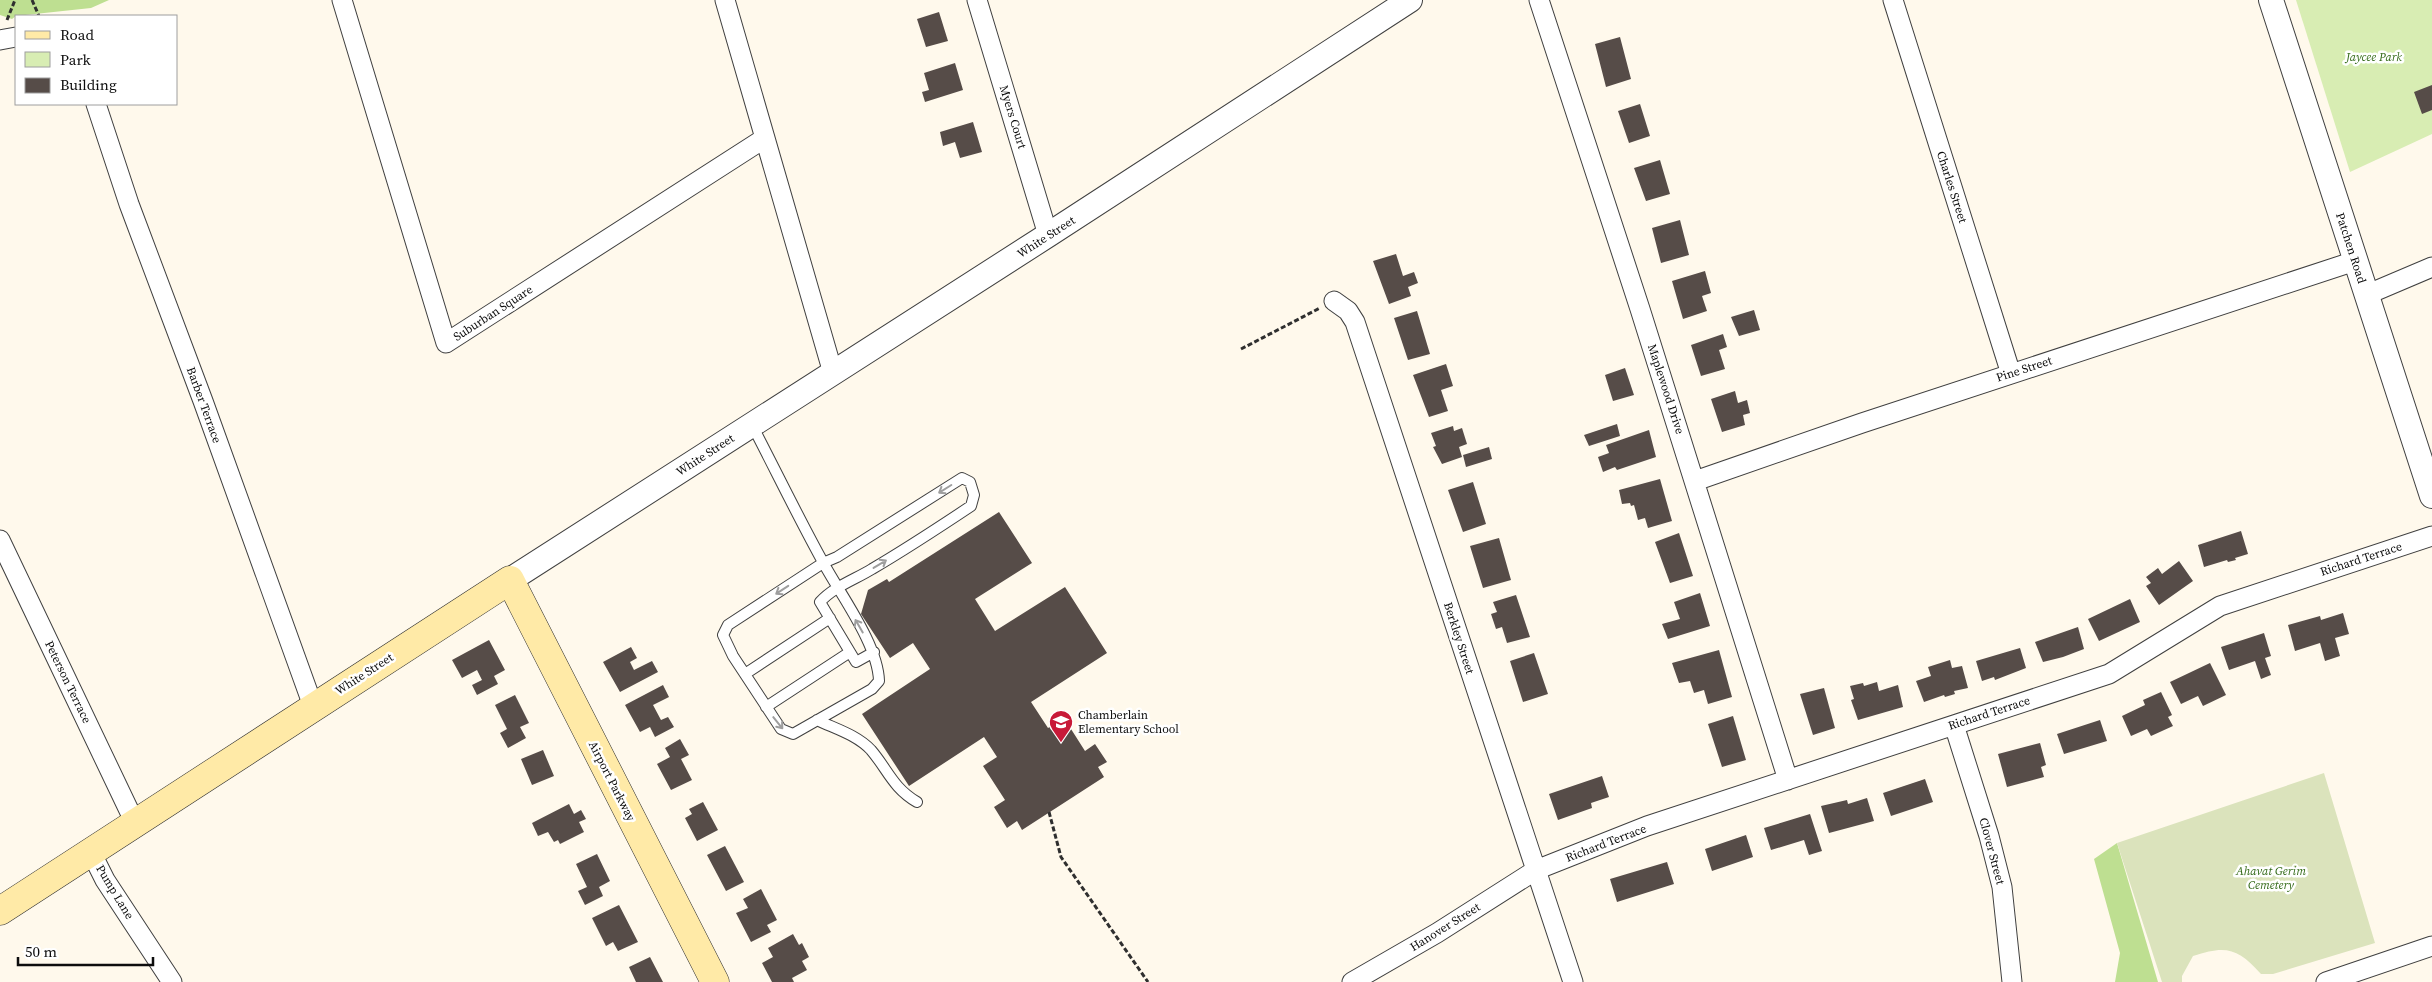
<svg xmlns="http://www.w3.org/2000/svg" width="2432" height="982" font-family="'Source Serif 4',serif">
<style>
.green{fill:#d8edb3}
.forest{fill:#bedf91}
.cemetery{fill:#dbe3bc}
.building{fill:#564c48}
.lines{fill:none;stroke-linecap:round;stroke-linejoin:round}
.service-casing{stroke:#404040;stroke-width:12}
.minor-casing{stroke:#404040;stroke-width:21}
.tertiary-casing{stroke:#404040;stroke-width:26}
.secondary-casing{stroke:#2f2f2f;stroke-width:29}
.path{stroke:#2f2f2f;stroke-width:3;stroke-dasharray:5 2.5;stroke-linecap:butt}
.service{stroke:#fff;stroke-width:10}
.minor{stroke:#fff;stroke-width:19}
.tertiary{stroke:#fff;stroke-width:24}
.secondary{stroke:#ffeaa7;stroke-width:28}
.oneway{stroke:#9e9e9e}
.labels{text-anchor:middle;stroke-width:5;stroke-linejoin:round;paint-order:stroke}
.park-label{font-size:12px;font-style:italic;fill:#336a18;stroke:#fff}
.street-label{font-size:12px;fill:#0d0d0d;stroke:#fff}
.poi-label{font-size:12px;fill:#0d0d0d;stroke:#fff;text-anchor:start}
</style>
<rect width="100%" height="100%" fill="#fff9ec"/>
<path class="green" d="M2296,0H2432V134L2350,172Z"/>
<path class="forest" d="M0,0H109L91,8L16,16L12,19L0,15Z
M2117,843L2158,982H2115L2120,953L2094,859Z"/>
<path class="cemetery" d="M2324,773L2375,943L2273,974H2261C2238,948 2226,945 2193,956L2182,976V982H2162L2117,843Z"/>
<path class="building" d="M939,12L948,41L926,47L917,19Z
M1620,37L1631,79L1606,87L1595,44Z
M955,63L963,90L925,102L922,92L929,90L924,73Z
M2432,85V110L2422,114L2414,92Z
M1640,104L1650,136L1629,143L1618,111Z
M973,122L982,152L960,158L955,142L943,146L940,132Z
M1660,160L1670,194L1646,201L1634,168Z
M1680,220L1689,255L1661,263L1652,228Z
M1396,254L1403,276L1414,272L1418,283L1408,287L1411,296L1389,304L1373,261Z
M1705,271L1711,293L1702,296L1707,311L1683,319L1672,281Z
M1754,310L1760,330L1739,336L1731,317Z
M1417,311L1430,354L1408,360L1394,318Z
M1723,334L1727,347L1719,350L1725,369L1701,376L1691,345Z
M1446,364L1453,386L1441,390L1448,411L1429,417L1413,375Z
M1625,368L1634,395L1613,401L1605,375Z
M1735,391L1738,403L1747,400L1750,413L1743,415L1745,425L1722,432L1711,399Z
M1617,424L1620,436L1589,446L1584,435Z
M1453,426L1454,431L1462,428L1467,444L1459,447L1462,457L1442,464L1433,447L1436,446L1431,433Z
M1649,430L1656,457L1617,470L1615,467L1603,472L1598,457L1609,453L1606,445Z
M1489,447L1492,459L1466,467L1463,455Z
M1660,479L1672,521L1648,528L1645,518L1638,520L1634,505L1631,506L1630,503L1622,504L1619,490Z
M1473,482L1486,524L1463,532L1448,490Z
M999,512L1032,563L975,599L995,631L1065,587L1107,653L1031,702L1048,728L1064,718L1085,751L1095,744L1107,762L1098,767L1104,777L1022,830L1017,821L1007,828L994,807L1005,800L983,766L997,757L984,737L909,786L862,714L930,669L913,643L890,658L861,614L868,590L887,579L889,582Z
M2241,531L2248,554L2235,558L2236,560L2228,562L2227,560L2204,567L2198,545Z
M1679,533L1693,576L1670,583L1655,542Z
M1499,538L1511,580L1483,588L1470,546Z
M2179,561L2193,581L2159,605L2146,586L2151,583L2146,577L2158,568L2162,574Z
M1700,593L1710,626L1668,639L1662,624L1680,619L1674,602Z
M1516,595L1530,637L1507,643L1502,627L1496,629L1491,614L1497,612L1493,602Z
M2130,599L2140,622L2099,641L2088,619Z
M2343,613L2349,634L2335,638L2340,656L2325,661L2320,643L2295,651L2288,625L2320,616L2321,620Z
M2078,627L2084,649L2063,657L2043,662L2035,642Z
M2264,633L2271,656L2265,658L2271,675L2261,679L2255,661L2229,670L2221,647Z
M489,640L505,670L494,676L498,684L477,695L472,685L482,680L477,670L462,678L452,660Z
M631,647L637,658L630,662L634,670L652,661L658,672L620,692L603,662Z
M2020,648L2026,668L1995,680L1994,677L1982,681L1976,661Z
M1719,650L1732,697L1708,704L1704,690L1694,693L1690,681L1679,683L1672,663Z
M1534,653L1548,694L1523,702L1510,661Z
M1950,660L1952,668L1962,666L1968,688L1954,691L1955,694L1945,697L1944,695L1924,702L1916,681L1931,676L1928,667Z
M2210,663L2226,695L2203,706L2198,696L2181,704L2170,682Z
M1877,682L1879,691L1898,685L1903,707L1858,720L1851,700L1854,699L1850,686L1863,683L1864,686Z
M663,685L669,697L653,705L661,720L668,717L674,727L655,737L650,727L640,732L625,705Z
M1824,688L1835,728L1813,735L1800,694Z
M2161,692L2172,715L2168,717L2173,726L2151,736L2147,729L2131,736L2122,716L2145,705L2143,700Z
M515,695L529,723L520,727L526,738L508,748L500,733L507,729L495,705Z
M1733,716L1746,760L1722,767L1708,724Z
M2100,720L2107,741L2064,754L2057,734Z
M680,739L689,755L681,759L692,780L671,790L657,764L670,757L665,748Z
M2040,743L2046,765L2041,767L2044,777L2007,787L1998,754Z
M543,750L554,776L532,785L521,759Z
M1602,776L1609,797L1591,803L1592,808L1558,820L1549,794Z
M1925,779L1933,802L1891,816L1883,793Z
M1867,798L1874,821L1829,833L1821,806L1847,800L1848,804Z
M703,802L718,830L697,841L685,818L692,814L689,809Z
M569,804L574,814L581,810L586,819L579,822L584,832L560,844L558,840L554,842L548,832L538,836L532,823Z
M1810,814L1822,851L1809,855L1804,840L1771,850L1764,828Z
M1746,835L1753,857L1712,871L1705,849Z
M725,846L744,882L726,891L707,855Z
M597,854L610,881L599,887L603,896L585,905L578,891L587,887L576,864Z
M1667,862L1674,884L1617,902L1610,879Z
M761,889L777,920L767,925L771,932L751,942L736,913L748,908L743,899Z
M619,905L638,942L618,951L613,942L606,946L592,918Z
M793,934L799,945L802,943L809,957L802,961L807,970L792,978L794,982H772L762,963L773,957L768,948Z
M650,957L663,982H636L629,967Z"/>
<g class="lines">
<g class="service-casing">
<path id="service" d="M752,425C776,471 799,519 824,564C842,597 878,645 879,681L872,689L793,734L781,729L733,656L723,635L728,625L823,563L837,557L962,478L970,482L974,495L971,506C938,528 906,549 872,569C856,579 833,587 820,602L856,662L874,652
M745,674L830,618
M766,707L850,652
M817,720C836,729 857,735 871,750C888,770 893,788 917,802"/>
</g>
<g class="minor-casing">
<path id="minor" d="M342,0L446,343L765,138
M725,0L833,373
M977,0L1048,235
M1539,0L1640,309L1788,780
M1893,0L2011,374
M0,40L16,37
M96,104L129,204L203,401L313,706
M2366,295L2432,267
M1334,301L1348,311L1355,322L1573,982
M1695,481L1862,423L2355,261
M0,540L135,823
M1954,725L1989,836L2002,887L2012,982
M91,852L105,880L172,982
M1352,982L1437,933L1536,870L1647,826L2109,674L2220,606L2432,536
M2326,982L2432,946"/>
</g>
<g class="tertiary-casing">
<path id="tertiary" d="M2271,0L2432,496
M510,580L1048,235L1410,0"/>
</g>
<g class="secondary-casing">
<path id="secondary" d="M0,911L510,580L715,982"/>
</g>
<path class="path" d="M32,0L39,16
M7,20L15,0
M1241,349L1320,308
M1049,812L1061,857L1148,982"/>
<use href="#service" class="service"/>
<use href="#minor" class="minor"/>
<use href="#tertiary" class="tertiary"/>
<use href="#secondary" class="secondary"/>
</g>
<defs><path id="oneway-shaft" d="M-6 0H5M1.5-3L5.5 0L1.5 3" fill="none" stroke-width="1.6" stroke-linecap="round" stroke-linejoin="round" transform="scale(1.25)"/></defs>
<g class="oneway">
<use href="#oneway-shaft" transform="translate(945 489) rotate(148)"/>
<use href="#oneway-shaft" transform="translate(880 564) rotate(-31)"/>
<use href="#oneway-shaft" transform="translate(782 590) rotate(147)"/>
<use href="#oneway-shaft" transform="translate(859 626) rotate(-120)"/>
<use href="#oneway-shaft" transform="translate(778 723) rotate(51)"/>
</g>
<defs>
<g id="school-pin" transform="scale(1.25)"><path d="M0 17L-7.5 6A9.5 9.5 0 1 1 7.5 6Z" fill="#c81938" stroke="#fff"/><path d="M0-5L7-2L0 1L-7-2ZM-4 1L0 2.5L4 1V4Q0 6-4 4Z" fill="#fff"/></g>
</defs>
<g fill-rule="evenodd">
<use href="#school-pin" x="1061" y="722"/>
</g>
<g class="labels">
<g class="park-label">
<text x="2374" y="61">Jaycee Park</text>
<text x="2271" y="875">Ahavat Gerim<tspan x="2271" dy="14">Cemetery</tspan></text>
</g>
<g class="street-label">
<text transform="translate(1013 117) rotate(73)" y="4">Myers Court</text>
<text transform="translate(1952 187) rotate(72)" y="4">Charles Street</text>
<text transform="translate(1046 237) rotate(-33)" y="4">White Street</text>
<text transform="translate(2351 248) rotate(72)" y="4">Patchen Road</text>
<text transform="translate(493 313) rotate(-33)" y="4">Suburban Square</text>
<text transform="translate(2024 369) rotate(-18)" y="4">Pine Street</text>
<text transform="translate(1666 389) rotate(72)" y="4">Maplewood Drive</text>
<text transform="translate(204 405) rotate(70)" y="4">Barber Terrace</text>
<text transform="translate(705 455) rotate(-33)" y="4">White Street</text>
<text transform="translate(2361 559) rotate(-18)" y="4">Richard Terrace</text>
<text transform="translate(1459 638) rotate(72)" y="4">Berkley Street</text>
<text transform="translate(364 674) rotate(-33)" y="4">White Street</text>
<text transform="translate(68 682) rotate(64)" y="4">Peterson Terrace</text>
<text transform="translate(1989 713) rotate(-18)" y="4">Richard Terrace</text>
<text transform="translate(612 781) rotate(63)" y="4">Airport Parkway</text>
<text transform="translate(1606 843) rotate(-21)" y="4">Richard Terrace</text>
<text transform="translate(1992 851) rotate(75)" y="4">Clover Street</text>
<text transform="translate(115 892) rotate(59)" y="4">Pump Lane</text>
<text transform="translate(1445 927) rotate(-32)" y="4">Hanover Street</text>
</g>
<g class="poi-label">
<text x="1078" y="719">Chamberlain<tspan x="1078" dy="14">Elementary School</tspan></text>
</g>
</g>
<rect x="15" y="15" width="162" height="90" fill="#ffffff" stroke="#9e9e9e"/>
<rect x="25" y="31" width="25" height="8" fill="#ffeaa7" stroke="#9e9e9e"/>
<text x="60" y="40" font-size="15" fill="#0d0d0d">Road</text>
<rect x="25" y="52" width="25" height="15" fill="#d8edb3" stroke="#9e9e9e"/>
<text x="60" y="65" font-size="15" fill="#0d0d0d">Park</text>
<rect x="25" y="78" width="25" height="15" fill="#564c48" stroke="#9e9e9e"/>
<text x="60" y="90" font-size="15" fill="#0d0d0d">Building</text>
<path d="M18 957v8h135v-8" fill="none" stroke="#0d0d0d" stroke-width="2.5"/>
<text x="25" y="957" font-size="15" fill="#0d0d0d" stroke="#ffffff" stroke-width="4" paint-order="stroke">50 m</text>
</svg>
